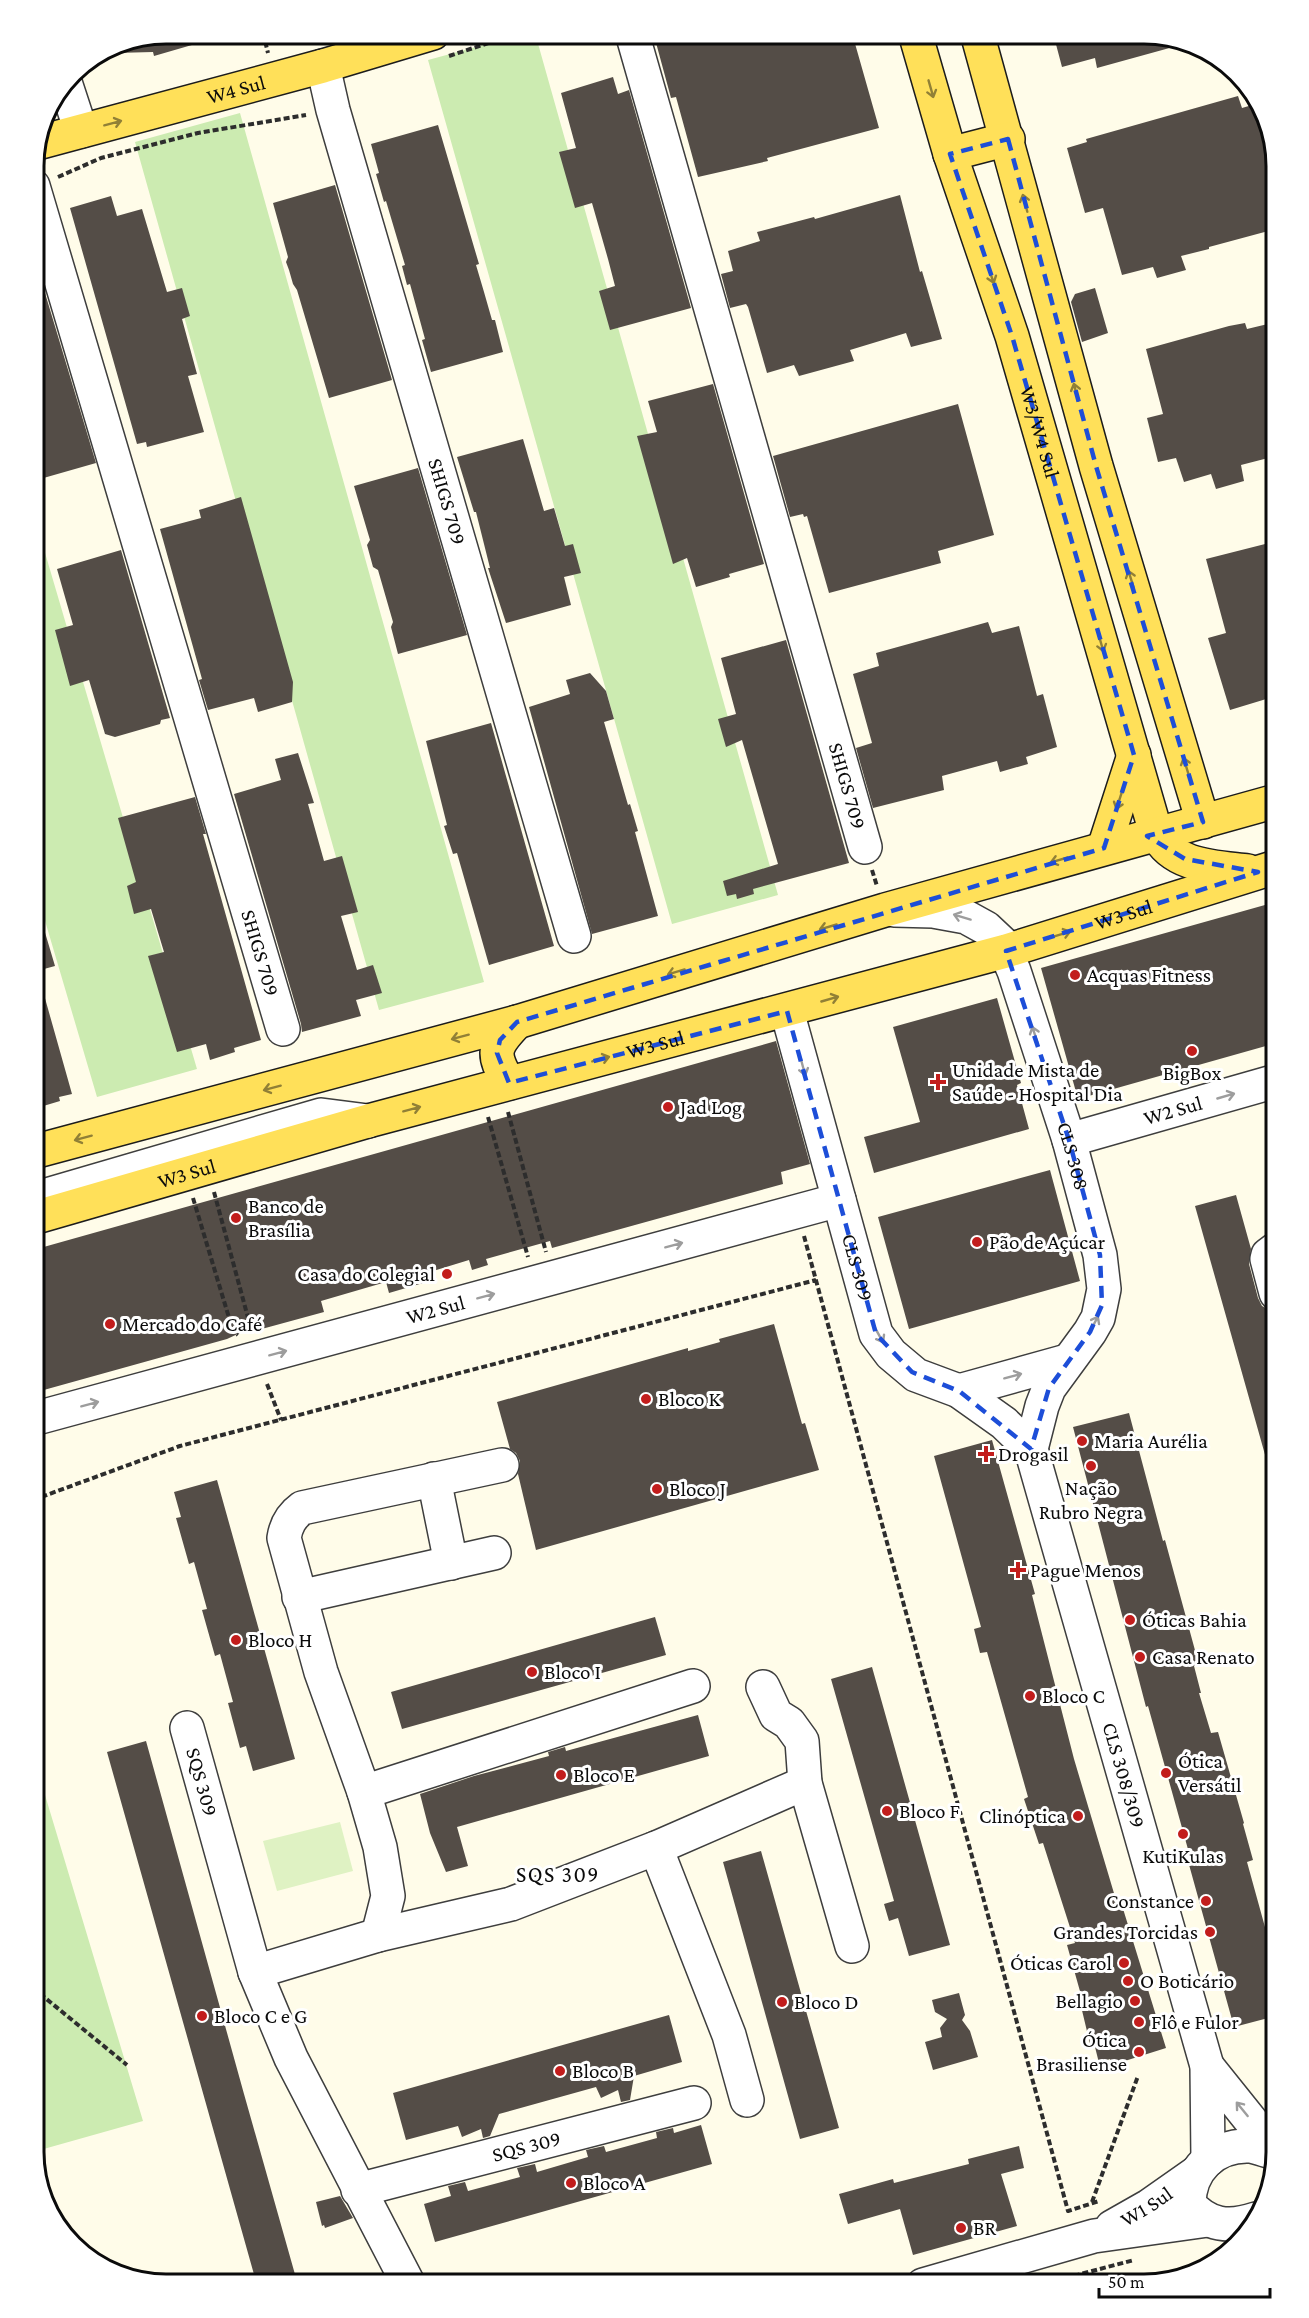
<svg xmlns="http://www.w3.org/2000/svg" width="1309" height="2318" font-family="'Crimson Pro',serif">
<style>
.green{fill:#ccebb1}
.pitch{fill:#dff2c3}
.building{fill:#544d47}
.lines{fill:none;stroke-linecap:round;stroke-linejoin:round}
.minor-casing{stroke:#3e3e3e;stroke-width:36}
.major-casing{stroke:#1c1c1c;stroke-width:36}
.path{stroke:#2d2d2d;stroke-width:4;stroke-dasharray:6 3;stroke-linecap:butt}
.minor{stroke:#fff;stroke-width:33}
.major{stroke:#ffe059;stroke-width:33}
.oneway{stroke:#918036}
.oneway2{stroke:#9d9d9d}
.marked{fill:none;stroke:#1d4ed8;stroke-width:4.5;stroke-dasharray:12 8;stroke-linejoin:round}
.poi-dot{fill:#c21d1c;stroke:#fff;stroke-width:2}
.labels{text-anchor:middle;stroke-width:6;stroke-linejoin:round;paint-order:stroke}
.street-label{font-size:21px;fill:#0b0b0b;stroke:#fff}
.poi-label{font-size:21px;fill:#0b0b0b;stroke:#fff;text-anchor:start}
.neighbourhood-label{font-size:22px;letter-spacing:1.5px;fill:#0b0b0b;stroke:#fff}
.rim{fill:none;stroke:#0b0b0b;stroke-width:3}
</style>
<rect width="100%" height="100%" fill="#fffce9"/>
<path class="green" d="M527,33H535L778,895L672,924L428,60Z
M240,113L484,982L379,1010L135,142Z
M33,512L197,1069L97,1097L33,880Z
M33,1755L143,2121L33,2152Z"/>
<path class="pitch" d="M340,1822L353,1871L277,1891L263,1841Z"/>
<path class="building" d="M166,33H215L216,38L154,56L153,52L115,53V43Z
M677,33H852L879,128L767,158L768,161L698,177L676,97L671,98L655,39Z
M1053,33H1152L1184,44L1097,68L1095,58L1062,67Z
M613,77L618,94L629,90L691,308L610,330L599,291L615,286L608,259L592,203L575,208L559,152L576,148L561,93Z
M1238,96L1242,108L1259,103L1267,126L1276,166V229L1209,247V249L1181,256L1186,270L1157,278L1153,267L1122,275L1103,208L1085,213L1067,148L1087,142L1086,139Z
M438,125L479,264L476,265L484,292L492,320H495L503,352L431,372L422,340L425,339L410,284L407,285L402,266L405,265L386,201L384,202L376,174L379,173L371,144Z
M335,185L392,380L329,398L297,290L293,284L289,270L286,262L288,257L273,203Z
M900,195L920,272L922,271L942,339L911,347L906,333L850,350L854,361L799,376L794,365L767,373L748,307L746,304L730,308L721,274L733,271L728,251L760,241L757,232L814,217L815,219Z
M111,196L117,216L142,209L167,292L182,288L190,316L182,319L197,374L188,376L204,432L147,447L146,442L137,444L70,208Z
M33,253L96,463L33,481Z
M1095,288L1108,333L1082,342L1071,302L1075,294Z
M1276,322V456L1241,465L1244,481L1216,489L1211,474L1184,482L1176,458L1158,462L1147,418L1163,414L1146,349L1229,326L1245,323L1247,329Z
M713,384L764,564L729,574L730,577L696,587L687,558L673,564L637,436L657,432L648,401Z
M958,404L994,535L938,551L941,563L829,593L807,516L804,517L803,514L790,517L773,456Z
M523,439L544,511L554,508L565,546L573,544L581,573L564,577L571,605L506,623L488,568H490L476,512H474L457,457Z
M418,468L467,635L398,654L391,627L393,622L378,570L373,567L367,545L370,540L354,486Z
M241,497L293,682L292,702L258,712L254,698L208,710L199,680L202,679L160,529L201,518L199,510Z
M1273,542L1276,553V696L1230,710L1208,638L1226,633L1206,559Z
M121,550L170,718L161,720L160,724L115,737L105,734L89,680L70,686L55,630L73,625L57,569Z
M988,622L992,633L1019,626L1037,696L1043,694L1057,747L1026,757L1028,764L1000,772L997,761L942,776L944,790L873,808L856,748L872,743L853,674L879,666L876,653Z
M786,640L849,863L753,889L754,894L737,899L736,894L727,896L723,881L778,864L742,740L726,747L718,719L736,714L721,658Z
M590,673L606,691L614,719L604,722L628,805L630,804L638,831L635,832L658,916L592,934L529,707L570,694L566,680Z
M491,723L554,946L489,965L457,853L453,854L444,826L447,825L426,741Z
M298,753L314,803L308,804L324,861L342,856L358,912L341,916L357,970L373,965L382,993L356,1000L361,1016L302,1032L301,1024L234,794L281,780L275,759Z
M195,797L206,834H203L261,1040L234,1048L235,1052L210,1060L206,1044L177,1052L148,956L164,952L151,909L134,914L127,886L136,882L118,818Z
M1276,902V1043L1078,1099L1041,968Z
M38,909L55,966L33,972V910Z
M39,977L72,1094L59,1097L60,1101L40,1107L33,1082V978Z
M997,998L1021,1083L1017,1085L1029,1129L874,1173L864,1137L920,1122L893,1027Z
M776,1041L810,1164L781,1172L783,1184L552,1248L550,1241L486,1259L488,1265L472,1270L469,1260L420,1275L423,1283L389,1293L386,1282L321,1301L324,1312L258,1330L257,1325L227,1339L33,1393V1250Z
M1050,1170L1080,1281L909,1329L878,1217Z
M1236,1195L1251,1249L1249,1264L1258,1298L1262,1306L1268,1309L1276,1338V1475L1271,1476L1195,1206Z
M774,1324L802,1424L805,1423L819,1470L536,1550L518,1474L520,1461L516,1453L510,1449L497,1402L688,1348V1351L720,1342L719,1339Z
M1129,1413L1163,1541L1165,1540L1199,1665L1194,1666L1201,1693H1199L1211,1733L1218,1732L1244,1823L1243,1824L1253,1860L1247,1862L1268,1938L1276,1936V2016L1234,2027L1188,1861L1191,1860L1148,1706L1146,1707L1073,1427Z
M992,1440L1035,1594L1032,1595L1074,1759L1116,1900L1120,1899L1166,2048L1112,2065L1110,2059L1099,2063L1095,2047L1091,2048L1080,2002H1083L1067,1945L1075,1943L1043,1843L1039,1844L1024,1799L1028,1797L987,1652L980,1653L974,1629L981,1627L934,1456Z
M217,1480L295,1759L253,1771L246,1746L240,1748L228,1703L233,1702L220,1654L215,1656L202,1610L207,1609L194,1562L189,1564L176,1518L181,1517L174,1492Z
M655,1617L666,1655L402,1729L391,1692Z
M872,1667L950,1945L909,1956L898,1918L889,1921L884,1904L894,1901L831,1679Z
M698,1715L709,1756L457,1827L468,1866L446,1872L430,1833L420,1794L474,1776L549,1756L548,1752L565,1747L566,1751Z
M146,1741L244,2094L298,2285H257L107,1752Z
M761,1851L839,2128L800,2139L723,1862Z
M959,1993L965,2015L962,2020L970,2031L978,2057L933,2070L925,2042L942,2037L940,2028L947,2019L935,2012L932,2000Z
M669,2015L682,2062L634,2076L630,2100L621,2102L618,2090L601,2098L596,2087L499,2114L490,2136L483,2138L481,2129L462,2137L458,2126L406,2140L393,2093Z
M701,2125L712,2164L435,2242L424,2204L451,2196L448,2186L465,2182L468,2191L520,2177L517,2168L535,2164L537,2172L588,2157L586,2150L604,2146L606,2152L657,2138L656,2132L673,2128L674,2133Z
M1019,2146L1024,2168L1001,2174L1017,2226L913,2255L900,2209L848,2224L839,2194L893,2179L894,2183L969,2164L968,2159Z
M340,2196L353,2218L325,2228L324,2225L322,2226L316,2202Z"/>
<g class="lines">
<g class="minor-casing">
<g id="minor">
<path id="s1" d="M632,33L865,847"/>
<path id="s2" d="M323,66L333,110L574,936"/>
<path d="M65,82L81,131"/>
<path id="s3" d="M33,186L283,1029"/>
<path id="s4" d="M894,910L933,911L966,917L986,928L1002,943L1014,971L1069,1140L1100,1255L1104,1289L1098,1318L1090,1332L1049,1388L1042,1406L1031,1449"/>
<path id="s5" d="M787,1011L876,1334L891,1354L916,1375L959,1391L1004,1423L1031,1449"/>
<path id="s6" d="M1069,1140L1276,1081"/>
<path d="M33,1199L321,1115L368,1121"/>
<path d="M1276,1293L1267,1259L1268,1255L1276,1249"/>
<path d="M959,1391L1067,1361"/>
<path id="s7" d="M33,1419L839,1200"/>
<path id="s8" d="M1031,1449L1207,2066L1208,2160"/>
<path d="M434,1479L451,1563"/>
<path d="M299,1597L494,1553"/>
<path d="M763,1687L776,1715L789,1723L802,1741L805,1783L852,1946"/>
<path id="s9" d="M187,1728L255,1972L291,2058L409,2285"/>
<path d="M364,1792L693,1686"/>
<path d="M656,1848L729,2035L747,2100"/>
<path d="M378,1935L388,1896L380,1847L364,1792L321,1672L284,1538C286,1525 291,1516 302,1508L502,1465"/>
<path d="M255,1972L378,1935L511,1904L656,1848L805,1783"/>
<path d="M1207,2066L1276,2152"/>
<path id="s10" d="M358,2190L694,2103"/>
<path d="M1256,2219C1229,2228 1208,2226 1189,2204C1189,2170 1214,2145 1249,2146C1257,2147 1267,2151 1276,2153"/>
<path id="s11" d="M1112,2227L1149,2206L1196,2173"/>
<path d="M923,2285L1094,2236L1208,2220"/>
</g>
</g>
<g class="major-casing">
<g id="major">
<path id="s12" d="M915,33L950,154L1012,336L1156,833C1173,867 1215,867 1248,871"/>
<path d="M977,33L1096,466L1203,822"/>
<path id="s13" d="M37,143L323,66L433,33"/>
<path d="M950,154L1008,139"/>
<path d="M1104,848L1134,755"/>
<path d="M509,1083C491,1053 493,1047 517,1022"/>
<path d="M33,1152L517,1022L885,910L1276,801"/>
<path id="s14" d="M33,1218L368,1121L1006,951L1276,867"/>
</g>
</g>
<path class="path" d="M263,33L268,53
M449,56L519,33
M58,177L101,158L198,133L306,115
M872,870L877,886
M508,1112L546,1252
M488,1117L528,1257
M214,1192L250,1325L248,1332
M193,1198L233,1331L238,1335
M804,1236L1068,2211L1099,2201
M267,1384L281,1420
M33,1500L180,1446L816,1280
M33,1771L37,1769
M33,1988L127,2065
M1092,2202L1138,2076
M1084,2272L1088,2285
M1039,2285L1134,2260"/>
<use href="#minor" class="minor"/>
<use href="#major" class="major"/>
</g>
<defs><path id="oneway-shaft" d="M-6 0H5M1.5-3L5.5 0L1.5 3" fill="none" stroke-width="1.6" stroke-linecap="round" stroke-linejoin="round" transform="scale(1.5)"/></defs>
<g class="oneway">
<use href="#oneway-shaft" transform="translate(931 89) rotate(74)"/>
<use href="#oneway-shaft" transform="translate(113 123) rotate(-15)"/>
<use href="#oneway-shaft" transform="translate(1025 203) rotate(-105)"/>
<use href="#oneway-shaft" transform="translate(991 275) rotate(71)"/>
<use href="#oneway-shaft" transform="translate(1076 392) rotate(-105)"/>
<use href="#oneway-shaft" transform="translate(1131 579) rotate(-107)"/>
<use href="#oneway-shaft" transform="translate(1101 643) rotate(74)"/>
<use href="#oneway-shaft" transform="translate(1186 766) rotate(-107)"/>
<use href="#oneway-shaft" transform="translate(1119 801) rotate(108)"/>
<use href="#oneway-shaft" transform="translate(1059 860) rotate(164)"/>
<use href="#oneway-shaft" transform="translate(828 927) rotate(164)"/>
<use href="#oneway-shaft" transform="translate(1062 934) rotate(-17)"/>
<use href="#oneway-shaft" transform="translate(676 972) rotate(163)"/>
<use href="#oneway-shaft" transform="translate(830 999) rotate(-16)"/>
<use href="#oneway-shaft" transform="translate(460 1037) rotate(165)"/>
<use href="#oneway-shaft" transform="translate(601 1059) rotate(-15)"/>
<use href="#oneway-shaft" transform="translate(272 1088) rotate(165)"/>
<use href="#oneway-shaft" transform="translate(412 1109) rotate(-15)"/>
<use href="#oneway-shaft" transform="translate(83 1138) rotate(165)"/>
</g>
<g class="oneway2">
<use href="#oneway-shaft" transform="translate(962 917) rotate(-163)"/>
<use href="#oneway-shaft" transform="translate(1035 1035) rotate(-108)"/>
<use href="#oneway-shaft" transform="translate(803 1067) rotate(75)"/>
<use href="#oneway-shaft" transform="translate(1226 1096) rotate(-16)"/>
<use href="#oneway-shaft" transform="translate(674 1245) rotate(-15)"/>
<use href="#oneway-shaft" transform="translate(486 1296) rotate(-15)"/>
<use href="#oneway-shaft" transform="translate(1094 1324) rotate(-62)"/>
<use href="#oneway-shaft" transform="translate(879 1335) rotate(61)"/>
<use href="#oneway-shaft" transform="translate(278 1353) rotate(-15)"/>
<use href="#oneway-shaft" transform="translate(1013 1376) rotate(-15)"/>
<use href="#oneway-shaft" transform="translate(90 1404) rotate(-15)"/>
<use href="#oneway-shaft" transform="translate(1242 2109) rotate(-129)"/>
</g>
<path class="marked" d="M1008,139L1096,466L1203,822L1147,836L1185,859L1258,872L1006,951L1069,1140L1100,1255L1102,1305L1090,1332L1049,1388L1031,1449L959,1391L912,1372L876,1334L787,1011L509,1083L497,1053L500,1040L517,1022L1104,848L1134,755L1012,336L950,154Z"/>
<g class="poi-dot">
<circle cx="1075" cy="975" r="6"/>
<circle cx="1192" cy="1051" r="6"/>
<path d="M935 1073h6v6h6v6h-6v6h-6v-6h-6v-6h6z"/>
<circle cx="668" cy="1107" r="6"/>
<circle cx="236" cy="1218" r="6"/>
<circle cx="977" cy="1242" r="6"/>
<circle cx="447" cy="1274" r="6"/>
<circle cx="110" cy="1324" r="6"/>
<circle cx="646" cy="1399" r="6"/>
<circle cx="1082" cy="1441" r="6"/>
<path d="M983 1445h6v6h6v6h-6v6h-6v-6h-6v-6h6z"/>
<circle cx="1091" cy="1466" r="6"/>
<circle cx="657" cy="1489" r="6"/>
<path d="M1015 1561h6v6h6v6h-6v6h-6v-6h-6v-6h6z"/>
<circle cx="1130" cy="1620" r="6"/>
<circle cx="236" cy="1640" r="6"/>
<circle cx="1140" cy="1657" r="6"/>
<circle cx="532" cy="1672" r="6"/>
<circle cx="1030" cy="1696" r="6"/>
<circle cx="1166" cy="1773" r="6"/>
<circle cx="561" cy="1775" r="6"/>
<circle cx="887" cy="1811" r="6"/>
<circle cx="1078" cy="1816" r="6"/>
<circle cx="1183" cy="1834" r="6"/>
<circle cx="1206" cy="1901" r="6"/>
<circle cx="1210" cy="1932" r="6"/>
<circle cx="1124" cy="1963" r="6"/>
<circle cx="1128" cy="1981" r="6"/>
<circle cx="1135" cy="2001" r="6"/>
<circle cx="782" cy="2002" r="6"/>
<circle cx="202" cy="2016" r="6"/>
<circle cx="1139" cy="2022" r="6"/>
<circle cx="1139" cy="2052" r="6"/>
<circle cx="560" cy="2071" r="6"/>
<circle cx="571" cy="2183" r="6"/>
<circle cx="961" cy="2228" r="6"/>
</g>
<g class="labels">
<g class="street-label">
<text dy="7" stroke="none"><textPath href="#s13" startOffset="206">W4 Sul</textPath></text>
<text dy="7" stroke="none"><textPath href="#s12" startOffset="418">W3/W4 Sul</textPath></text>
<text dy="7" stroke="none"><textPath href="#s2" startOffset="453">SHIGS 709</textPath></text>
<text dy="7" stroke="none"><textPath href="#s1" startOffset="783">SHIGS 709</textPath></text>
<text dy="7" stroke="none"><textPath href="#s14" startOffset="1132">W3 Sul</textPath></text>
<text dy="7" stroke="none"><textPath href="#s3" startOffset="800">SHIGS 709</textPath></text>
<text dy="7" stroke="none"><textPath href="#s14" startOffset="646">W3 Sul</textPath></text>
<text dy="7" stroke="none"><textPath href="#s6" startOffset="108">W2 Sul</textPath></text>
<text dy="7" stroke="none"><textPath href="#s4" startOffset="342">CLS 308</textPath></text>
<text dy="7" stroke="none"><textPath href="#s14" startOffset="160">W3 Sul</textPath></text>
<text dy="7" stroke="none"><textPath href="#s5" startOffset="266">CLS 309</textPath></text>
<text dy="7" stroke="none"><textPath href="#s7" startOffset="417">W2 Sul</textPath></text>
<text dy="7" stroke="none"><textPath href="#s8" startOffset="339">CLS 308/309</textPath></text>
<text dy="7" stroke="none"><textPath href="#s9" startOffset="56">SQS 309</textPath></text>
<text dy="7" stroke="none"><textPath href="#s10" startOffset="174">SQS 309</textPath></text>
<text dy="7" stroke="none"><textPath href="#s11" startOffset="40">W1 Sul</textPath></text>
</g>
<g class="poi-label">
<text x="1087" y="982">Acquas Fitness</text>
<text x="952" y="1077">Unidade Mista de<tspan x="952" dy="24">Saúde - Hospital Dia</tspan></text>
<text x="1192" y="1080" text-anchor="middle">BigBox</text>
<text x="680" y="1114">Jad Log</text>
<text x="248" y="1213">Banco de<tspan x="248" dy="24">Brasília</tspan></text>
<text x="989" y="1249">Pão de Açúcar</text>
<text x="435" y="1281" text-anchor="end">Casa do Colegial</text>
<text x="122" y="1331">Mercado do Café</text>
<text x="658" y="1406">Bloco K</text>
<text x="1094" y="1448">Maria Aurélia</text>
<text x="998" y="1461">Drogasil</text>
<text x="1091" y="1495" text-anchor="middle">Nação<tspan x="1091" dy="24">Rubro Negra</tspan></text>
<text x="669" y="1496">Bloco J</text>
<text x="1030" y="1577">Pague Menos</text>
<text x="1142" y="1627">Óticas Bahia</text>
<text x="248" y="1647">Bloco H</text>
<text x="1152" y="1664">Casa Renato</text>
<text x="544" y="1679">Bloco I</text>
<text x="1042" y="1703">Bloco C</text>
<text x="1178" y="1768">Ótica<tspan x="1178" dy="24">Versátil</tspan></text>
<text x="573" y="1782">Bloco E</text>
<text x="899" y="1818">Bloco F</text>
<text x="1066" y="1823" text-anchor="end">Clinóptica</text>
<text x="1183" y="1863" text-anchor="middle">KutiKulas</text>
<text x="1194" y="1908" text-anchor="end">Constance</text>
<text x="1198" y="1939" text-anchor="end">Grandes Torcidas</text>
<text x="1112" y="1970" text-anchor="end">Óticas Carol</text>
<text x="1140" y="1988">O Boticário</text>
<text x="1123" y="2008" text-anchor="end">Bellagio</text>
<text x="794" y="2009">Bloco D</text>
<text x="214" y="2023">Bloco C e G</text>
<text x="1151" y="2029">Flô e Fulor</text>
<text x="1127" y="2047" text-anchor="end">Ótica<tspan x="1127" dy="24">Brasiliense</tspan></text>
<text x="572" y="2078">Bloco B</text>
<text x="583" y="2190">Bloco A</text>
<text x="973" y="2235">BR</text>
</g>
<g class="neighbourhood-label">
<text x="558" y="1882">SQS 309</text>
</g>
</g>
<path d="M0 0H1309V2318H0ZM166 44H1144A122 122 0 0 1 1266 166V2152A122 122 0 0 1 1144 2274H166A122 122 0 0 1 44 2152V166A122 122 0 0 1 166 44Z" fill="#fff" fill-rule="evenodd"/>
<path class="rim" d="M166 44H1144A122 122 0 0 1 1266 166V2152A122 122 0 0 1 1144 2274H166A122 122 0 0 1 44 2152V166A122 122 0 0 1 166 44Z"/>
<path d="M1099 2288v9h171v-9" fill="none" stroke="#0b0b0b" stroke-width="3"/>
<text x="1108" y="2288" font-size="18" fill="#0b0b0b" stroke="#ffffff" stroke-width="4.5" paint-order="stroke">50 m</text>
</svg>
